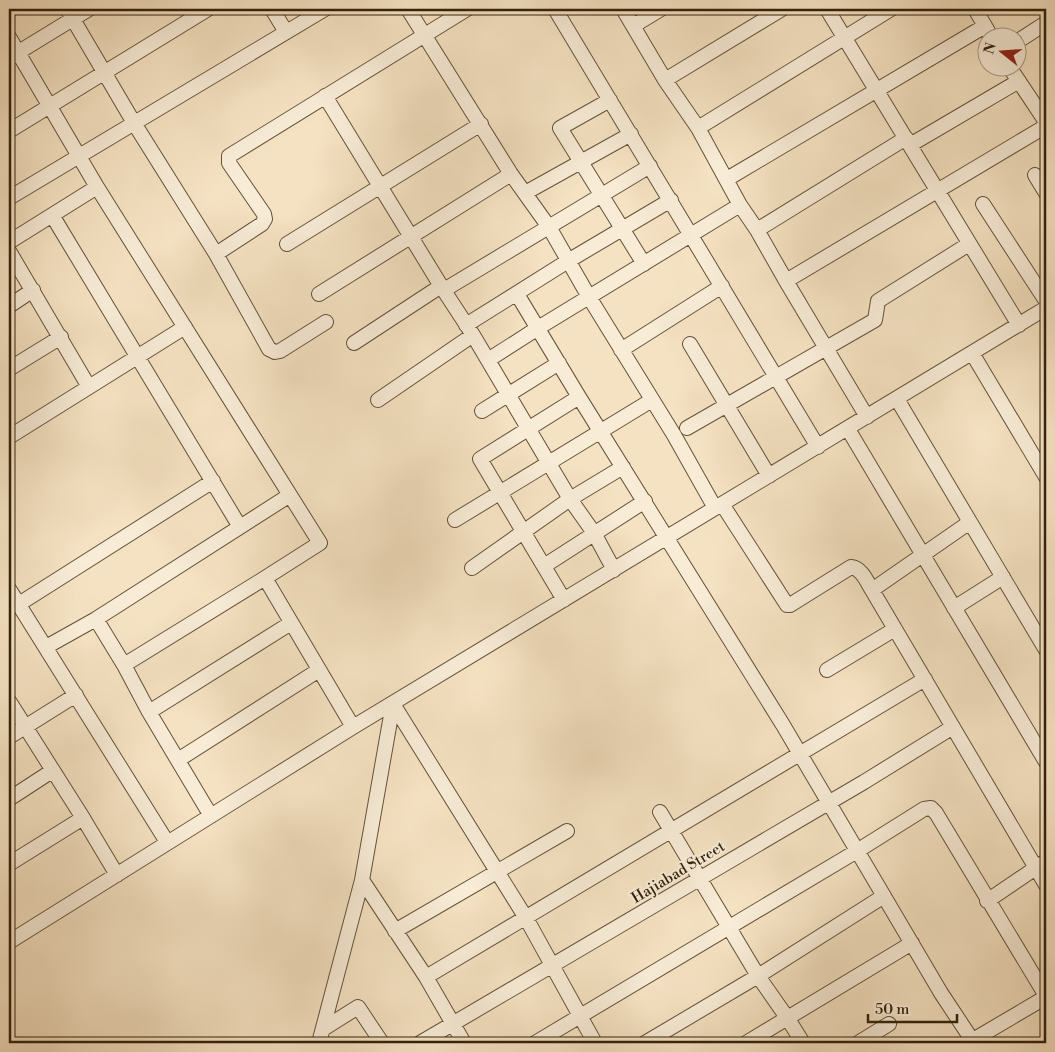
<svg xmlns="http://www.w3.org/2000/svg" width="1055" height="1052" font-family="'Libre Bodoni',serif">
<style>
.lines{fill:none;stroke-linecap:round;stroke-linejoin:round}
.minor-casing{stroke:#64523a;stroke-width:16}
.minor{stroke:#f8ecd7;stroke-width:14}
.labels{text-anchor:middle;stroke-width:4;stroke-linejoin:round;paint-order:stroke}
.street-label{font-size:15px;fill:#33220c;stroke:#f8ecd7}
</style>
<rect width="100%" height="100%" fill="#f5e2c2"/>
<filter id="stains"><feTurbulence type="fractalNoise" baseFrequency=".004" numOctaves="4"/><feColorMatrix values="0 0 0 0 .2 0 0 0 0 .09 0 0 0 0 .02 0 0 0 .5 -.17"/></filter>
<radialGradient id="worn" r=".72"><stop offset=".6" stop-color="#630" stop-opacity="0"/><stop offset="1" stop-color="#630" stop-opacity=".3"/></radialGradient>
<g class="lines">
<g class="minor-casing">
<path id="minor" d="M67,9L134,123L216,254L262,224L265,219L264,214L229,163V156L467,9
M272,9L286,32
M408,9L511,174L549,227L589,297L674,435L715,508
M555,9L818,447
M623,9L665,80L698,128L740,205L757,230L786,281L867,417
M827,9L1019,325
M975,9L992,38
M633,26L661,9
M9,37L97,187L320,543L265,578L353,727
M1018,41L1046,23
M9,58L89,9
M1010,68L1046,122
M665,80L782,9
M325,96L441,286L473,335L570,499L594,533L614,570
M610,100L560,128L644,264
M698,128L891,9
M9,131L208,9
M910,145L1019,81
M1035,175L1046,193
M727,179L985,26
M525,193L631,134
M9,198L325,9
M983,204L1046,301
M52,215L240,527
M757,230L906,138
M9,242L97,187
M287,244L481,124
M9,251L89,387
M216,254L269,349L275,352L280,351L326,322
M786,281L1046,126
M444,290L650,166
M319,294L511,174
M517,294L579,397L783,725L941,993L974,1043
M9,306L33,290
M466,325L568,261L671,200
M354,343L441,286
M690,344L769,476
M621,350L722,286
M972,353L1046,477
M488,360L538,328L740,205
M9,369L61,337
M897,399L1046,650
M378,400L473,335
M482,411L559,363
M687,428L875,320L878,301L969,244
M848,429L1046,762
M9,437L185,327
M722,504L787,605H790L851,567C862,568 867,582 872,590L1046,885
M455,520L652,400
M544,566L645,501
M472,568L570,499L623,467
M9,589L167,842
M872,590L970,522
M564,600L480,459L579,397
M19,604L213,481
M954,608L1003,577
M96,619L124,665L149,712L211,816
M46,647L96,619L290,495
M124,665L265,578
M827,670L895,629
M9,701L83,818L117,875
M393,704L526,918L595,1043
M149,712L291,623
M9,737L76,695
M178,760L319,670
M9,799L52,771
M660,812L758,976L788,1019L803,1043
M9,864L83,818
M362,880L426,977L464,1043
M987,901L1046,861
M395,931L567,831
M9,942L353,727L1046,308
M426,977L925,679
M323,1029L358,1007L382,1043
M319,1043L362,880L393,704
M420,1043L864,782L953,727
M535,1043L857,851L924,809L931,808L936,813L1046,996
M645,1043L758,976L884,896
M746,1043L912,943
M858,1043L889,1024
M968,1043L1046,997"/>
</g>
<use href="#minor" class="minor"/>
</g>
<g class="labels">
<g class="street-label">
<text transform="translate(678 872) rotate(-31)" y="5">Hajiabad Street</text>
</g>
</g>
<rect width="1055" height="1052" fill="none" stroke="#f5e2c2" stroke-width="30"/>
<rect x="10" y="10" width="1035" height="1032" fill="none" stroke="#33220c" stroke-width="2.5"/>
<rect x="15" y="15" width="1025" height="1022" fill="none" stroke="#33220c"/>
<g transform="translate(1002 52) rotate(287)"><circle r="24" fill="#f8ecd7" stroke="#a99b86"/>
<path d="M0-4L9 19L0 12L-9 19Z" fill="#8f2418"/>
<text y="-8" font-size="14" font-weight="bold" text-anchor="middle" fill="#33220c">N</text>
</g>
<path d="M868 1014v8h89v-8" fill="none" stroke="#33220c" stroke-width="2.5"/>
<text x="875" y="1014" font-size="15" fill="#33220c" stroke="#f8ecd7" stroke-width="4" paint-order="stroke">50 m</text>
<rect width="100%" height="100%" filter="url(#stains)"/>
<rect width="100%" height="100%" fill="url(#worn)"/>
</svg>
